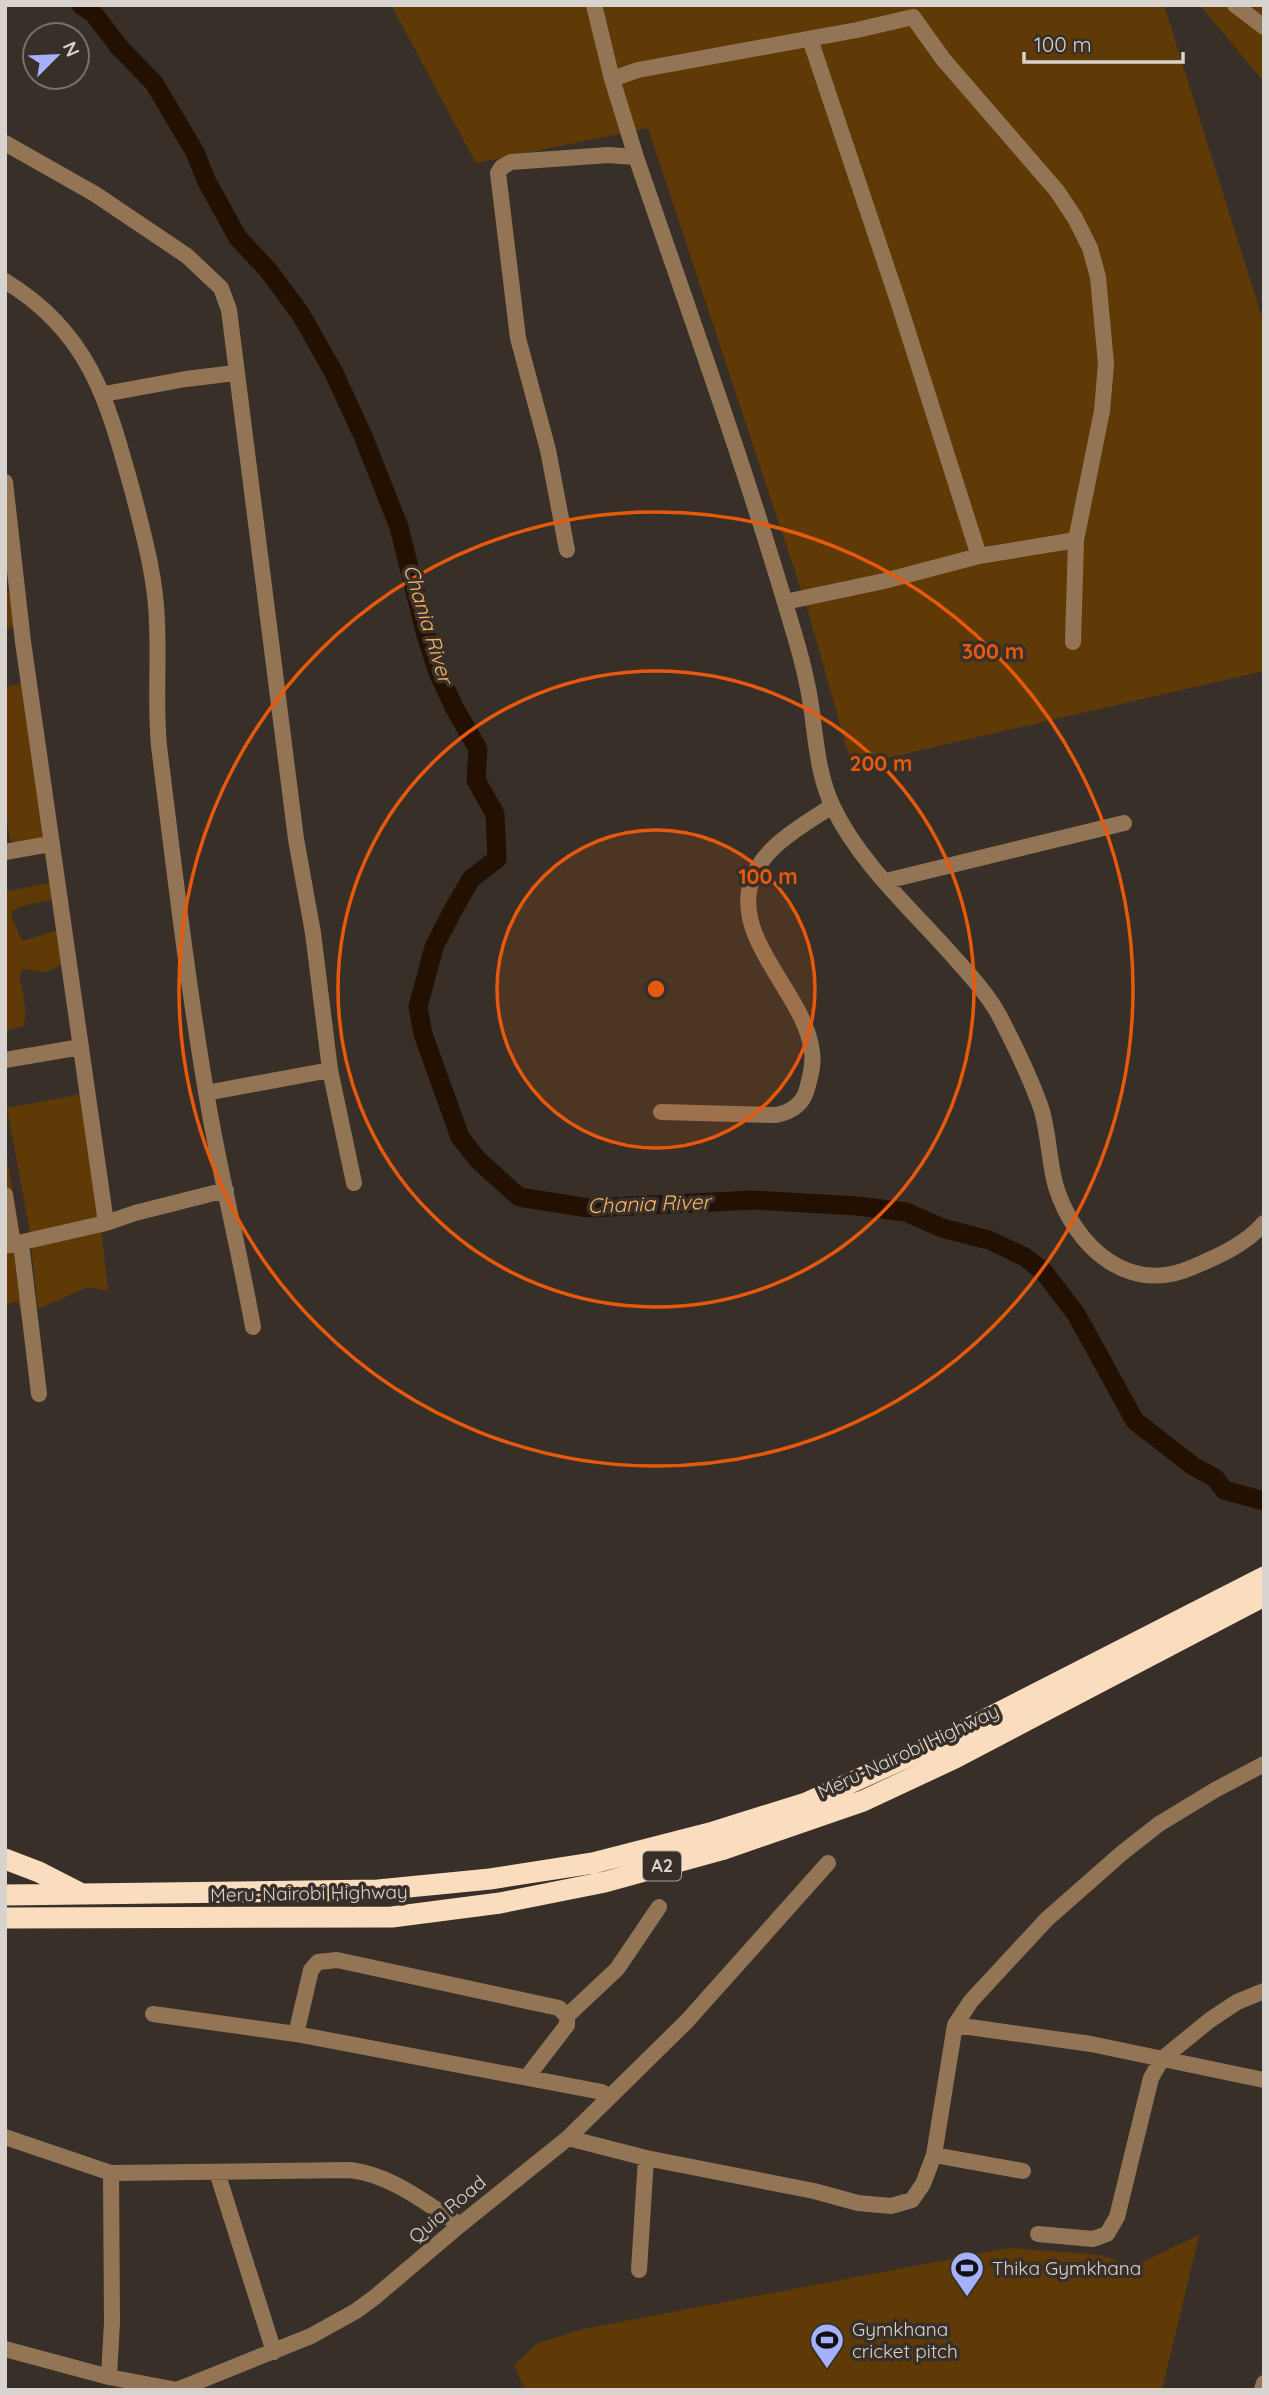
<svg xmlns="http://www.w3.org/2000/svg" width="1269" height="2395" font-family="Quicksand,sans-serif">
<style>
.green{fill:#603a06}
.lines{fill:none;stroke-linecap:round;stroke-linejoin:round}
.river{stroke:#241000;stroke-width:19}
.minor{stroke:#937556;stroke-width:16}
.highway{stroke:#fadcbe;stroke-width:21}
.ring{fill:none;stroke:#e8590c;stroke-width:3.5}
.labels{text-anchor:middle;stroke-width:7;stroke-linejoin:round;paint-order:stroke}
.shield{fill:#383028;stroke:#a8a29c;stroke-width:2}
.shield-label{font-size:18px;font-weight:bold;fill:#d8d3ce}
.street-label{font-size:19px;fill:#d8d3ce;stroke:#383028}
.poi-label{font-size:19px;fill:#d8d3ce;stroke:#383028;text-anchor:start}
.water-label{font-size:21px;font-style:italic;fill:#fcb464;stroke:#383028}
.centre{fill:#e8590c;stroke:#383028;stroke-width:3.5}
.ring-label{font-size:21px;text-anchor:middle;font-weight:bold;fill:#e8590c;stroke:#383028;stroke-width:7;stroke-linejoin:round;paint-order:stroke}
</style>
<rect width="100%" height="100%" fill="#383028"/>
<path class="green" d="M391,5H1164L1264,324V671L852,766L808,611L648,128L476,163Z
M1200,5H1264V82Z
M12,593L17,626L5,628V594Z
M22,684L43,838L15,843L10,840L7,821L5,687Z
M50,883L53,899C39,904 24,903 12,911V917L22,941L58,930L63,965L46,972L23,969L19,976C23,992 27,1009 24,1026L5,1031V889L8,891Z
M82,1094L98,1219L31,1237L7,1108Z
M5,1144L21,1241L5,1244Z
M101,1227L108,1291L88,1287L38,1309L31,1245Z
M22,1246L26,1335L18,1301L5,1305V1250Z
M1199,2235L1162,2390H525L514,2365L538,2343L583,2329L1009,2248L1100,2255L1134,2266Z"/>
<g class="lines">
<path class="river" d="M81,5L93,13L120,48L154,83L195,152L206,180L238,238L268,270L300,313L334,373L363,436L399,527L426,635L439,675L455,709L478,749L476,780L495,814L497,859L471,879L453,910L434,947L418,1007L423,1034L460,1137L478,1160L519,1197L588,1208L754,1200L857,1206L906,1212L942,1228L989,1240L1025,1257L1044,1272L1076,1314L1135,1421L1193,1466L1215,1478L1224,1490L1264,1501"/>
<path class="minor" d="M594,5L612,79
M1235,5L1264,27
M810,39L899,304L979,556
M5,143L95,194L187,256L221,288L229,310L296,839L313,933L330,1070L206,1093
M636,157L612,79L638,70L857,30L913,17L943,59L1057,191L1075,218L1090,248L1098,277L1106,364L1102,411L1076,540L1073,642
M5,281C91,333 108,403 133,493C144,536 156,579 157,623C159,664 155,705 159,746C174,867 188,989 209,1109C222,1182 240,1254 253,1327
M104,394L186,379L235,373
M5,482L23,642L106,1223
M567,550L548,450L518,338L498,173L502,167L511,162L608,155L636,157C689,312 745,466 791,623C800,652 808,682 812,712C816,744 819,778 833,807C859,862 912,910 952,955C968,973 987,993 999,1015C1015,1046 1031,1078 1042,1111C1049,1136 1049,1163 1056,1187C1075,1247 1129,1296 1193,1267C1219,1256 1246,1244 1264,1223
M785,602L884,581L979,556L1076,540
M5,852L50,844
M886,881L1124,823
M5,1060L81,1047
M330,1070L354,1183
M661,1112L776,1115C791,1112 803,1104 807,1089C810,1077 814,1065 812,1052C806,996 736,944 750,886C759,848 802,826 832,806
M5,1195L13,1245
M21,1243L39,1394
M5,1246L106,1223L135,1213L226,1190
M153,2014L296,2034L602,2092L608,2098
M567,2016L617,1969L659,1907
M955,2025L1091,2044L1264,2080
M296,2034L311,1970L318,1962L337,1960L559,2008L567,2016V2025L527,2077
M5,2137L111,2173
M568,2138L687,2021L828,1863
M934,2155L1023,2171
M646,2158L814,2191L858,2203L891,2206L912,2200L923,2184L934,2155L955,2025L971,2001L1047,1919L1122,1853L1159,1824L1215,1790L1264,1764
M217,2172L274,2352
M1038,2234L1093,2239L1107,2234L1117,2217L1151,2078L1162,2059L1210,2020L1237,2002L1264,1991
M5,2349L109,2377L177,2390L311,2336L356,2311L375,2297L460,2225L568,2138L646,2158L639,2270
M109,2377L112,2322L111,2173L350,2170C392,2175 425,2203 460,2225
M1262,2390L1264,2383"/>
<path class="highway" d="M5,1859L39,1872L80,1893
M5,1895L378,1890L490,1879L593,1863L710,1833L806,1803L947,1739L1264,1577
M5,1918L392,1917L500,1903L605,1882L721,1850L863,1801L955,1758L1264,1596"/>
</g>
<circle cx="656" cy="989" r="159" fill="#e8590c" fill-opacity=".12"/>
<g class="ring">
<circle cx="656" cy="989" r="159"/>
<circle cx="656" cy="989" r="318"/>
<circle cx="656" cy="989" r="477"/>
</g>
<defs>
<g id="stadium-pin" transform="scale(1.75)"><path d="M0 17L-7.5 6A9.5 9.5 0 1 1 7.5 6Z" fill="#a6b1fc" stroke="#383028"/><path d="M0-5a6.5 5 0 1 0 0 10a6.5 5 0 1 0 0-10ZM-3.5-1.8h7v3.6h-7Z" fill="#111"/></g>
</defs>
<g fill-rule="evenodd">
<use href="#stadium-pin" x="967" y="2268"/>
<use href="#stadium-pin" x="827" y="2340"/>
</g>
<g class="labels">
<rect class="shield" x="643" y="1851.5" width="38" height="29" rx="5"/>
<g class="shield-label">
<text x="662" y="1872">A2</text>
</g>
<g class="street-label">
<text transform="translate(908 1751) rotate(-25)" y="7">Meru-Nairobi Highway</text>
<text transform="translate(309 1893) rotate(-1)" y="7">Meru-Nairobi Highway</text>
<text transform="translate(447 2209) rotate(-40)" y="7">Quia Road</text>
</g>
<g class="poi-label">
<text x="992" y="2275">Thika Gymkhana</text>
<text x="852" y="2336">Gymkhana<tspan x="852" dy="22">cricket pitch</tspan></text>
</g>
<g class="water-label">
<text transform="translate(428 624) rotate(73)" y="7">Chania River</text>
<text transform="translate(649 1204) rotate(-2)" y="7">Chania River</text>
</g>
</g>
<circle cx="656" cy="989" r="10" class="centre"/>
<g class="ring-label">
<text x="993" y="659">300 m</text>
<text x="881" y="771">200 m</text>
<text x="768" y="884">100 m</text>
</g>
<rect width="1269" height="2395" fill="none" stroke="#d8d3ce" stroke-width="14"/>
<g transform="translate(56 56) rotate(66)"><circle r="33" fill="#383028" stroke="#78716a" stroke-width="2"/>
<path d="M0-5L12 26L0 18L-12 26Z" fill="#a6b1fc"/>
<text y="-10" font-size="19" font-weight="bold" text-anchor="middle" fill="#d8d3ce">N</text>
</g>
<path d="M1024 52v10h159v-10" fill="none" stroke="#d8d3ce" stroke-width="3.5"/>
<text x="1034" y="52" font-size="21" fill="#d8d3ce" stroke="#383028" stroke-width="5" paint-order="stroke">100 m</text>
</svg>
